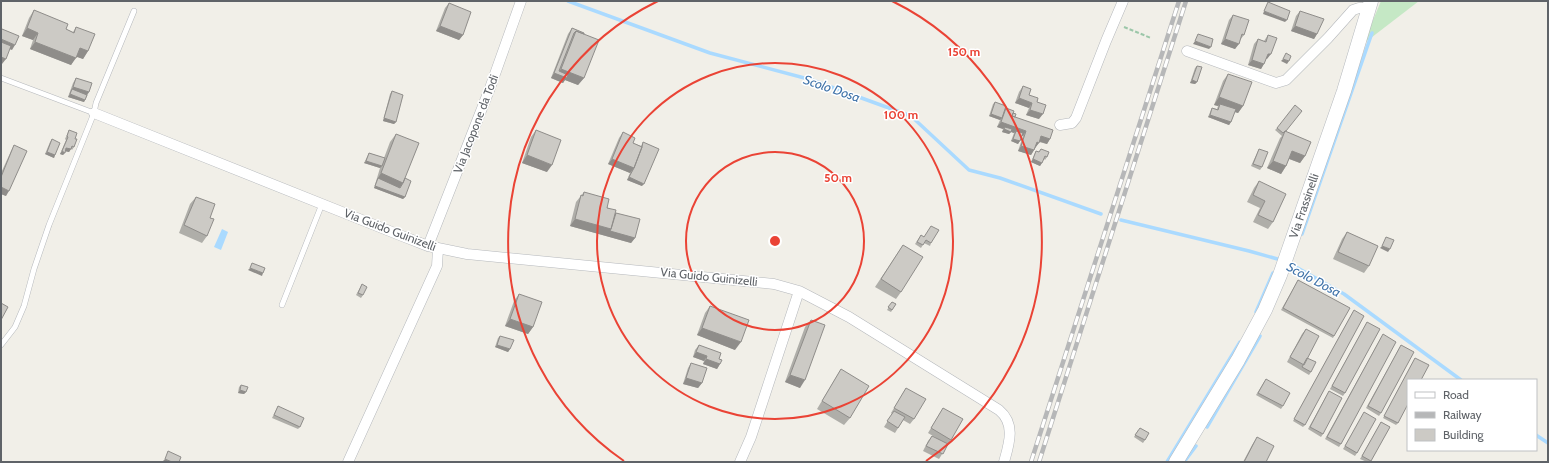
<svg xmlns="http://www.w3.org/2000/svg" width="1549" height="463" font-family="Cabin,sans-serif">
<style>
.green{fill:#c5e8c5}
.water{fill:#aadaff}
.lines{fill:none;stroke-linecap:round;stroke-linejoin:round}
.stream{stroke:#aadaff;stroke-width:3.5}
.lane-casing{stroke:#b5b8bc;stroke-width:6}
.street-casing{stroke:#b5b8bc;stroke-width:11}
.secondary-casing{stroke:#b6babf;stroke-width:15}
.path{stroke:#9cc7a9;stroke-width:2;stroke-dasharray:4 2;stroke-linecap:butt}
.lane{stroke:#fff;stroke-width:5}
.street{stroke:#fff;stroke-width:10}
.secondary{stroke:#fff;stroke-width:14}
.rail-casing{stroke:#b6b7b8;stroke-width:4.5}
.rail{stroke:#fff;stroke-width:3;stroke-dasharray:9;stroke-linecap:butt}
.wall{fill:#afaea9}
.shaded-wall{fill:#8f8d8a}
.building{fill:#cccac5;stroke:#8f8d8a}
.ring{fill:none;stroke:#ea4335;stroke-width:2}
.labels{text-anchor:middle;stroke-width:3;stroke-linejoin:round;paint-order:stroke}
.street-label{font-size:12px;fill:#5f6368;stroke:#fff}
.water-label{font-size:13px;font-style:italic;fill:#4174aa;stroke:#fff}
.centre{fill:#ea4335;stroke:#fff;stroke-width:2}
.ring-label{font-size:12px;text-anchor:middle;font-weight:bold;fill:#ea4335;stroke:#fff;stroke-width:3;stroke-linejoin:round;paint-order:stroke}
</style>
<rect width="100%" height="100%" fill="#f1efe8"/>
<path class="green" d="M1381,1H1419L1363,44Z"/>
<path class="water" d="M222,229L228,232L221,250L214,247Z"/>
<g class="lines">
<path class="stream" d="M568,1L710,53L812,80L911,116L969,170L1000,178L1101,214
M1121,220L1249,251L1281,260
M1302,234L1372,33
M1287,262L1344,294L1461,380
M1256,312L1273,273
M1207,427L1260,336
M1536,435L1548,443
M1167,462L1240,342
M1184,462L1196,446"/>
<g class="lane-casing">
<path id="lane" d="M1,78L94,113
M282,305L322,204
M1,345L15,327L24,306L34,269L49,225L94,113L96,103L134,11"/>
</g>
<g class="street-casing">
<path id="street" d="M1187,51L1276,83L1286,80L1328,38L1353,10L1359,8H1368
M94,113L402,236L428,246L467,254L774,284L799,291L849,317L999,410C1016,424 1009,444 1004,462
M1060,125L1072,123L1076,118L1106,41L1123,1
M428,246L490,88L521,1
M348,462L437,266L438,249
M740,462L751,437L799,291"/>
</g>
<g class="secondary-casing">
<path id="secondary" d="M1176,462L1238,360L1265,310L1280,275L1344,91L1371,1"/>
</g>
<path class="path" d="M1124,27L1151,38"/>
<use href="#lane" class="lane"/>
<use href="#street" class="street"/>
<use href="#secondary" class="secondary"/>
<g class="rail-casing">
<path id="rail" d="M1031,462L1179,1
M1039,462L1186,1"/>
</g>
<use href="#rail" class="rail"/>
</g>
<path class="wall" d="M449,3L463,35L459,40L436,31L445,8Z
M34,10L66,29L73,32L76,27L88,51L83,59L76,56L71,65L30,49L33,40L22,36L29,18Z
M1300,11L1317,34L1314,39L1291,31L1296,16Z
M1233,15L1244,35L1240,40L1235,49L1221,44L1229,20Z
M572,28L584,33V78L578,85L565,80L563,83L551,78L568,34Z
M1268,35L1267,59H1266L1261,69L1248,65L1254,44L1258,39L1264,41Z
M1197,66V82L1195,84L1190,83L1195,68Z
M1228,74L1243,106L1238,113L1234,112L1231,122L1229,125L1208,117L1211,110L1212,108L1217,109L1218,106L1214,105L1223,81Z
M76,78L89,92L84,102L68,97L73,83Z
M1023,86L1029,95L1037,102L1039,119L1026,115L1029,108L1015,103L1019,92Z
M392,91L396,122L394,124L383,121L390,94Z
M995,102L1004,110L1006,108L1013,113L1015,117L1050,139L1047,144L1039,142L1031,155L1018,151L1023,136H1022L1018,144L1011,141L1014,133L1011,132L1009,134L1002,132L1003,129L997,127L1000,120L989,116L993,104Z
M1277,128L1286,131L1305,156L1300,163L1289,159L1286,166L1281,174L1267,168L1280,138L1282,136L1275,130Z
M69,130L75,139L74,147L72,150L71,149L69,152L65,151L63,155L60,154L66,140L65,139Z
M536,130L547,172L522,163L531,137Z
M623,132L633,143L641,146L643,142L642,186L627,180L630,173L608,164L619,138Z
M396,134L405,178V197L403,199L374,188L380,168L364,163L369,153L384,158L390,142Z
M52,139L55,155L54,158L45,154L50,142Z
M14,145L6,196L1,194V173L11,151Z
M1041,149L1047,157L1045,160L1044,159L1040,166L1031,162L1035,153L1036,151L1039,152Z
M1259,149L1262,167L1260,170L1251,166L1258,151Z
M1259,181L1273,222L1268,229L1253,222L1260,208L1247,202L1254,188Z
M584,192L616,213L635,238L631,243L570,226L576,202Z
M196,197L210,218L207,236L202,243L179,233L190,204Z
M1347,232L1369,266L1364,273L1333,259L1342,239Z
M921,235L931,243L930,246L924,243L921,248L915,244Z
M903,245L901,292L896,299L875,287Z
M1298,280L1334,336L1333,338L1281,310Z
M362,284L363,295L361,298L356,295Z
M519,294L533,327L528,334L505,326L514,301Z
M892,302L896,304L891,312L887,310Z
M710,306L735,350L697,335L705,313Z
M1354,310L1305,425L1303,427L1293,421Z
M811,320L800,388L785,382L805,327Z
M1367,322L1345,393L1343,396L1330,389Z
M1306,329L1307,358L1311,372L1309,375L1287,362L1302,334Z
M1383,334L1341,444L1339,447L1325,439Z
M500,336L510,349L508,352L495,347L498,338Z
M699,345L719,359L720,364L717,369L703,364L704,361L693,357L695,350Z
M1401,345L1381,413L1379,416L1366,408Z
M1415,358L1398,423L1396,425L1383,418Z
M691,363L702,383L698,388L683,384L688,368Z
M841,369L850,418L844,425L817,409Z
M1264,382L1283,406L1281,409L1256,395Z
M241,385L246,392L244,394L238,393L239,387Z
M906,388L914,419L910,424L903,420L895,433L884,427L892,414L891,413Z
M1329,391L1323,434L1321,437L1308,429Z
M278,406L300,427L298,429L272,418Z
M943,408L951,440L939,459L923,451L928,441L932,436L938,439L928,433Z
M1363,415L1357,453L1355,456L1343,449Z
M1381,422L1390,427L1370,462H1367L1360,459Z
M1138,430L1145,440L1143,443L1134,437Z
M1257,437L1266,462H1243L1252,445Z"/>
<path class="shaded-wall" d="M1264,11L1287,20L1285,22L1263,14Z
M440,26L463,35L459,40L436,31Z
M1295,26L1317,34L1314,39L1291,31Z
M27,28L38,33L33,40L22,36Z
M1,39L15,45L12,50L1,46Z
M1225,39L1239,44L1235,49L1221,44Z
M1195,41L1211,47L1209,49L1193,44Z
M35,42L76,58L71,65L30,49Z
M80,48L88,51L83,59L74,56Z
M1268,54H1271L1267,59H1265Z
M1,57L6,59L2,64L1,63Z
M1283,59L1289,61L1287,64L1281,61Z
M1252,60L1264,64L1261,69L1248,65Z
M561,69L584,78L578,85L565,80L563,83L551,78L554,73L557,74Z
M1192,80L1197,82L1195,84L1190,83Z
M73,87L89,92L85,97L72,89Z
M70,94L85,100L84,102L68,97Z
M1219,97L1243,106L1238,113L1219,106L1220,104L1218,106L1214,105Z
M1019,98L1032,103L1029,108L1015,103Z
M1030,110L1043,114L1039,119L1026,115Z
M991,114L1002,118L1000,120L989,116Z
M1210,115L1231,122L1229,125L1208,117Z
M384,118L396,122L394,124L383,121Z
M1001,122L1026,131L1023,136L1015,133L1016,131L1014,133L1011,132L1009,134L1002,132L1005,127L1003,129L997,127Z
M1041,136L1050,139L1047,144L1038,141Z
M1013,139L1020,141L1018,144L1011,141Z
M1037,142L1039,143L1035,148L1033,147Z
M1021,146L1034,150L1031,155L1018,151Z
M66,148L71,149L69,152L64,151Z
M62,151L65,153L63,155L60,154Z
M1292,151L1305,156L1300,163L1287,158Z
M47,152L55,155L54,158L45,154Z
M527,155L552,165L547,172L522,163Z
M612,159L634,168L630,173L608,164Z
M1033,159L1042,163L1040,166L1031,162Z
M366,161L382,166L380,168L364,163Z
M1273,161L1286,166L1281,174L1267,168Z
M381,173L403,183L398,190L378,178Z
M629,177L644,184L642,186L627,180Z
M375,186L405,197L403,199L374,188Z
M1,187L9,191L6,196L1,194Z
M575,219L611,229L635,238L631,243L570,226Z
M1382,246L1390,249L1388,252L1380,248Z
M250,268L263,273L262,276L248,270Z
M510,319L533,327L528,334L505,326Z
M702,328L741,342L735,350L697,335Z
M497,345L510,349L508,352L495,347Z
M696,352L707,356L704,361L693,357Z
M706,359L720,364L717,369L703,364Z
M790,375L805,380L800,388L785,382Z
M686,378L702,383L698,388L683,384Z
M240,390L246,392L244,394L238,393Z
M165,459L172,462L163,461Z"/>
<path class="building" d="M1268,2L1290,11L1287,20L1264,11Z
M449,3L471,12L463,35L440,26Z
M34,10L68,24L66,29L74,33L76,27L95,34L88,51L80,48L76,58L35,42L38,33L27,28Z
M1300,11L1324,19L1317,34L1295,26Z
M1233,15L1249,20L1244,35L1242,34L1239,44L1225,39Z
M572,28L584,33V34L576,31L574,33L559,71L568,75L567,78L554,73Z
M2,29L19,36L15,45L1,39V31Z
M576,31L599,40L584,78L561,69Z
M1198,34L1213,39L1211,47L1195,41Z
M1268,35L1277,38L1271,54H1268L1264,64L1252,60L1258,39L1266,42Z
M1,42L11,46L6,59L1,57Z
M1286,53L1291,56L1289,61L1283,59Z
M1197,66L1202,67L1197,82L1192,80Z
M1228,74L1252,82L1243,106L1219,97Z
M76,78L92,83L89,92L73,87Z
M1023,86L1031,89L1029,95L1038,98L1037,102L1046,105L1043,114L1030,110L1032,103L1019,98Z
M72,89L87,95L85,100L70,94Z
M392,91L403,95L396,122L384,118Z
M995,102L1006,106L1002,118L991,114Z
M1220,104L1236,109L1231,122L1210,115L1212,108L1218,110Z
M1295,105L1302,111L1286,131H1285L1283,133L1277,128Z
M1006,108L1014,111L1012,116L1053,130L1050,139L1041,136L1039,143L1037,142L1034,150L1021,146L1026,131L1001,122Z
M1013,113L1016,114L1015,117L1012,116Z
M1005,127L1012,129L1011,132L1004,129Z
M69,130L77,133L75,139H77L74,147L72,146L71,149L66,148L65,153L62,151L68,137L67,136Z
M536,130L561,140L552,165L527,155Z
M1016,131L1023,133L1020,141L1013,139Z
M1285,131L1311,142L1305,156L1292,151L1286,166L1273,161Z
M623,132L635,138L633,143L642,147L634,168L612,159Z
M396,134L419,143L403,183L381,173Z
M52,139L60,143L55,155L47,152Z
M643,142L659,149L644,184L629,177L634,168L642,147Z
M14,145L27,151L9,191L1,187V177Z
M1041,149L1049,152L1047,157L1045,156L1042,163L1033,159L1036,151L1039,152Z
M1259,149L1268,152L1262,167L1253,164Z
M369,153L385,158L382,166L366,161Z
M378,178L400,188L403,183L405,178L411,181L405,197L375,186Z
M1259,181L1286,194L1273,222L1258,215L1265,201L1253,195Z
M584,192L609,199L607,208L616,210L611,229L575,219L581,195L583,196Z
M196,197L215,204L210,218L214,219L207,236L184,225Z
M616,213L640,219L635,238L610,231L611,229Z
M931,226L939,230L931,243L926,240L923,245L917,242L921,235L924,237Z
M1347,232L1378,246L1369,266L1338,252Z
M1386,237L1394,240L1390,249L1382,246Z
M903,245L923,257L901,292L881,279Z
M252,263L265,268L263,273L250,268Z
M1298,280L1350,308L1334,336L1283,308Z
M362,284L367,287L363,295L358,293Z
M519,294L542,302L533,327L510,319Z
M892,302L896,304L892,310L888,307Z
M1,303L8,307L1,320Z
M710,306L749,320L741,342L702,328Z
M1354,310L1364,316L1305,425L1294,419Z
M811,320L825,325L805,380L790,375Z
M1367,322L1380,329L1345,393L1332,386Z
M1306,329L1319,336L1304,365L1290,357Z
M1383,334L1396,342L1341,444L1327,437Z
M500,336L514,340L510,349L497,345Z
M699,345L721,353L719,359L722,360L720,364L706,359L707,356L696,352Z
M1401,345L1414,352L1381,413L1368,406Z
M1307,358L1316,362L1311,372L1302,367Z
M1415,358L1429,365L1421,380H1408V404L1398,423L1384,416Z
M691,363L707,368L702,383L686,378Z
M841,369L869,386L850,418L822,401Z
M1266,379L1290,393L1283,406L1258,393Z
M241,385L248,387L246,392L240,390Z
M906,388L926,399L914,419L894,408Z
M1329,391L1342,398L1323,434L1310,427Z
M278,406L304,418L300,427L274,415Z
M943,408L963,419L951,440L931,428Z
M894,411L905,417L898,428L887,421Z
M1364,412L1376,419L1357,453L1345,446Z
M1381,422L1390,427L1371,461L1362,456Z
M1140,428L1149,433L1145,440L1135,435Z
M932,436L948,444L943,454L926,446Z
M1257,437L1274,446L1266,462H1244Z
M168,451L181,457L179,462H172L165,459Z"/>
<g class="ring">
<circle cx="775" cy="241" r="89"/>
<circle cx="775" cy="241" r="178"/>
<path d="M624 461A267 267 0 0 1 658 1M892 1A267 267 0 0 1 926 461"/>
</g>
<g class="labels">
<g class="street-label">
<text transform="translate(476 124) rotate(-69)" y="4">Via Jacopone da Todi</text>
<text transform="translate(1304 206) rotate(-71)" y="4">Via Frassinelli</text>
<text transform="translate(390 230) rotate(21)" y="4">Via Guido Guinizelli</text>
<text transform="translate(709 277) rotate(6)" y="4">Via Guido Guinizelli</text>
</g>
<g class="water-label">
<text transform="translate(832 88) rotate(19)" y="5">Scolo Dosa</text>
<text transform="translate(1314 279) rotate(28)" y="5">Scolo Dosa</text>
</g>
</g>
<circle cx="775" cy="241" r="6" class="centre"/>
<g class="ring-label">
<text x="964" y="56">150 m</text>
<text x="901" y="119">100 m</text>
<text x="838" y="182">50 m</text>
</g>
<rect width="1549" height="463" fill="none" stroke="#5f6368" stroke-width="4"/>
<rect x="1407" y="379" width="130" height="72" fill="#ffffff" stroke="#bfc1c3"/>
<rect x="1415" y="392" width="20" height="6" fill="#ffffff" stroke="#bfc1c3"/>
<text x="1443" y="399" font-size="12" fill="#5f6368">Road</text>
<rect x="1415" y="412" width="20" height="6" fill="#b6b7b8" stroke="#bfc1c3"/>
<text x="1443" y="419" font-size="12" fill="#5f6368">Railway</text>
<rect x="1415" y="429" width="20" height="12" fill="#cccac5" stroke="#bfc1c3"/>
<text x="1443" y="439" font-size="12" fill="#5f6368">Building</text>
</svg>
